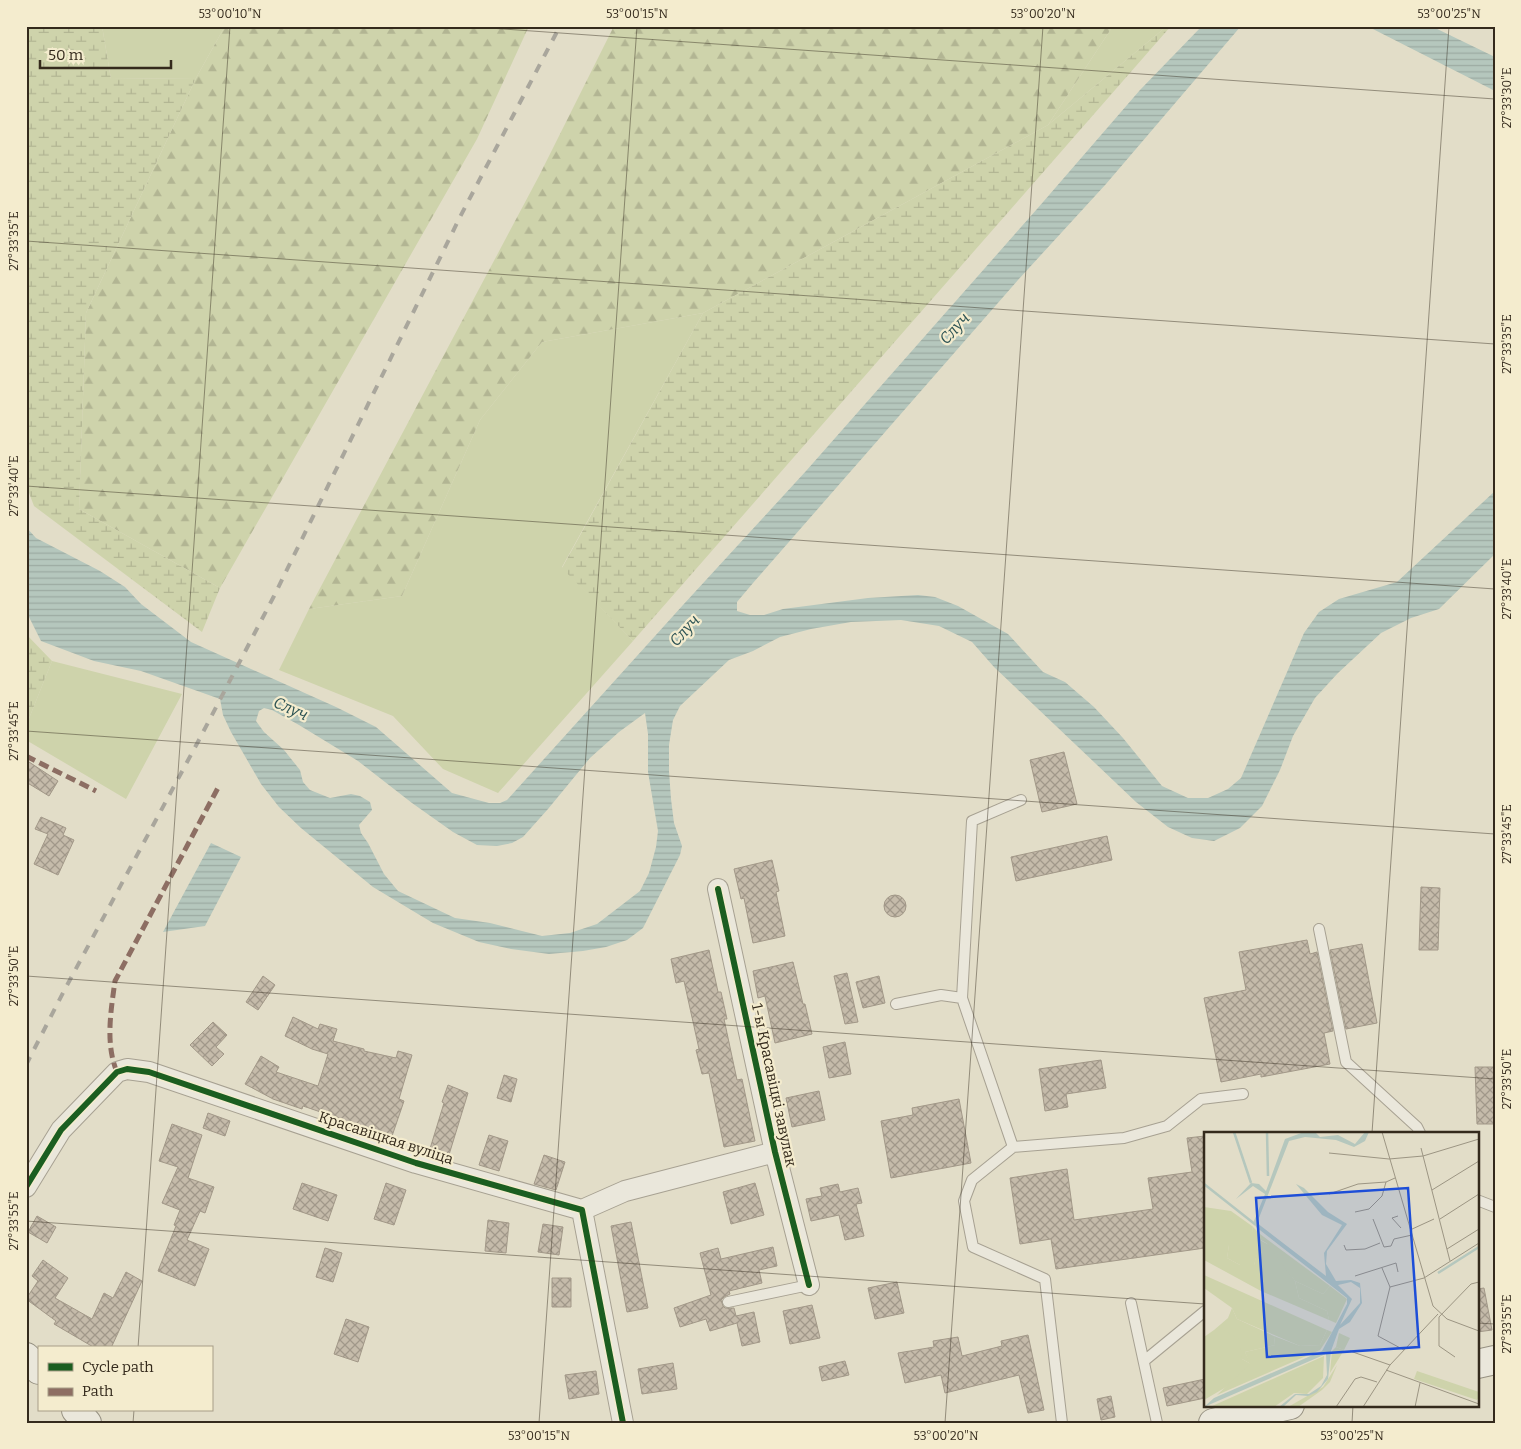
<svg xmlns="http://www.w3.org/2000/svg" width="1521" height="1449" font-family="Bitter,serif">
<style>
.green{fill:#ced3ab}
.forest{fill:url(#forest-firs)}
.wetland{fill:url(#wetland-marsh)}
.water{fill:url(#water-rules);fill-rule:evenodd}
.building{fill:url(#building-cross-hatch);stroke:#a29888}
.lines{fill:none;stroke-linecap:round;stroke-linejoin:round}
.lane-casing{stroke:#a7a192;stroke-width:12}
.street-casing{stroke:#a7a192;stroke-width:22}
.secondary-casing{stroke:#969182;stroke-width:30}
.lane{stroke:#eae7db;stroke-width:10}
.street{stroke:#eae7db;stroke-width:20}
.secondary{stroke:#eae7db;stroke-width:28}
.rail{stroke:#a9a69c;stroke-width:4;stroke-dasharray:9 9;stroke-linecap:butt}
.quiet{stroke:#8d6e63;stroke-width:5;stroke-dasharray:10 5;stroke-linecap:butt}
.cycleway-casing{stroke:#f4ecce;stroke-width:9}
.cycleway{stroke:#1b5e20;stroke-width:6}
.ticks{fill:none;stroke:#342a1c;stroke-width:1;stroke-opacity:0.45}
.labels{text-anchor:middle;stroke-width:4.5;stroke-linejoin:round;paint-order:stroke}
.street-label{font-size:15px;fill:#342a1c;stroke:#f4ecce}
.water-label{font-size:16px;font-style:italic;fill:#2b5253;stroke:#f4ecce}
.inset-river{fill:none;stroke:#b5c7bd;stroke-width:2.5}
.inset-road{fill:none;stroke:#9c9583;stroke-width:1}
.view{fill:#1d4ed8;fill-opacity:0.15;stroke:#1d4ed8;stroke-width:2.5}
.inset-edge{fill:none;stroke:#342a1c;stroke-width:2.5}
.neatline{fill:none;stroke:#342a1c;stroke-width:2}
.ticks-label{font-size:12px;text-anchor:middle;fill:#342a1c}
</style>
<defs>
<pattern id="forest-firs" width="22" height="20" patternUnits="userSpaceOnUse" patternTransform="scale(1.25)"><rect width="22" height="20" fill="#ced3ab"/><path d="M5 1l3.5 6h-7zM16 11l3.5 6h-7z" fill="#b2b593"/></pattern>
<pattern id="wetland-marsh" width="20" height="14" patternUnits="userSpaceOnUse" patternTransform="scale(1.25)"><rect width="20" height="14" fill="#ced3ab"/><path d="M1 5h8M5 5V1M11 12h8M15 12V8" fill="none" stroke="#b2b593"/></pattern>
<pattern id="water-rules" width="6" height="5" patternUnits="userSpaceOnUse" patternTransform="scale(1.25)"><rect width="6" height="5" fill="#b5c7bd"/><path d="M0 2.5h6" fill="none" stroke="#9caba2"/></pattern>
<pattern id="building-cross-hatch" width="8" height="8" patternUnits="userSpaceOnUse" patternTransform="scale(1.25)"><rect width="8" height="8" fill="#c5bbaa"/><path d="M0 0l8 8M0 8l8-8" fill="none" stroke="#a1988a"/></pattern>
</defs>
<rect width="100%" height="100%" fill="#e2ddc8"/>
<path class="green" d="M102,26H225L196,78L111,79Z
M1113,26H1167L1048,125Z
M703,313L562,567L633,641L498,793L443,769L393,716L279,670L309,609L402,596L480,420L542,342Z
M52,661L182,694L126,799L26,740V726Z"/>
<path class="forest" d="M225,26H529L477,139L220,588L79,509L86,313L196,78Z
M614,26H1113L1048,125L703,313L542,342L480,420L402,596L309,609L539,176Z"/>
<path class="wetland" d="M26,26H102L111,79L196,78L86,313L79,509L220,588L202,632L34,506L26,485Z
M1167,26H1171L633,641L562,568L703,313L1048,125Z
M26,634L52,661L26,726Z"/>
<path class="water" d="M1202,26H1241L1106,184L1018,280L753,583L737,602V611L750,615H764L783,609L868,598L918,595L935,597L958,606L1008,634L1043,672L1065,682L1094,707L1123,738L1162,786L1188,798H1208L1228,789L1241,778L1304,633L1319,612L1339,599L1397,582L1495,491V554L1439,609L1411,618L1381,633L1338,673L1315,698L1293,736L1280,770L1262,806L1240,828L1214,841L1192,838L1168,827L1136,802L994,667L972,642L939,626L901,620L851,622L811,629L780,637L753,651L729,660L680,706L673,720L669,745V771L671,799L674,823L682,846L680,855L643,928L627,940L606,947L583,951L549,954L511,949L479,942L433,923L373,887L301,828L279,807L261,784L231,732L223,715L220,699L141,671L94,661L41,641L26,611V527L36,538L100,571L125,587L141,604L191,642L336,707L376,727L452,793L489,803H500L507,800L683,605L806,471L1037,209L1140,90ZM264,708L272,710L299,725L358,761L412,803L453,832L477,845L497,846L512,843L523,837L548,809L590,758L619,732L645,713L648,734V772L658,831L656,847L649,873L640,891L597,924L570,933L542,936L490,923L455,918L398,891L384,874L368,843L361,833L359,825L372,810L370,802L360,796L351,794L330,798L310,790L303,782L300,770L284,750L264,732L256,721L259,711Z
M1367,26H1431L1495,57V91Z
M211,843L241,857L205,926L163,932Z"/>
<path class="building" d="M1064,752L1077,804L1042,812L1030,760Z
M26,760L58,781L49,796L26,782Z
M41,817L66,828L63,835L74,840L58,875L34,864L48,834L35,829Z
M1107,836L1112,860L1016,881L1011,857Z
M772,860L779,891L776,892L785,936L753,943L744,898L741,899L734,869Z
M1421,887L1440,888L1438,950H1419Z
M884 906a11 11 0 1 1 22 0a11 11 0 1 1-22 0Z
M1307,940L1310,954L1317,952L1333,1031L1324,1033L1330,1064L1261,1077V1074L1221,1082L1204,998L1246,990L1239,952Z
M1362,944L1377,1023L1346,1029L1330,950Z
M709,950L718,992H721L727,1019H724L737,1080L742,1079L755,1141L724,1147L709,1073L702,1074L696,1050L699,1049L684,981L676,983L671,959Z
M793,962L803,1004H805L812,1034L775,1043L765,996L758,998L753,971Z
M847,973L858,1022L845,1024L834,976Z
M263,976L275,985L258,1010L246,1002Z
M879,976L885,1003L863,1008L856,982Z
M293,1017L318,1029L320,1024L337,1029L333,1041L364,1049V1051L396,1058L398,1051L412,1055L399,1099L404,1101L391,1139L357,1127V1130L343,1126L344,1120L303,1106L302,1109L273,1099L245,1084L261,1056L279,1067L276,1072L318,1086L328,1054L312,1049L285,1036Z
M213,1022L227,1035L216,1047L224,1054L212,1066L190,1045Z
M845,1042L851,1074L829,1078L823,1047Z
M1101,1060L1106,1088L1066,1094L1068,1107L1045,1111L1039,1069Z
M1475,1067H1495V1124H1477Z
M504,1075L517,1079L511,1102L497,1098Z
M448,1085L468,1093L448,1158L429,1152L444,1103L442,1102Z
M819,1091L825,1120L792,1127L786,1098Z
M959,1099L971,1163L891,1178L881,1121L913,1115L912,1108Z
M208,1113L230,1121L225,1136L203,1128Z
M172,1124L202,1135L188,1178L214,1187L205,1213L200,1211L187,1240L209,1249L195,1286L158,1271L176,1226L174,1225L180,1210L162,1203L178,1167L159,1161Z
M489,1135L508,1141L499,1171L479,1165Z
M1205,1136V1248L1056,1269L1051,1239L1020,1244L1010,1178L1067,1169L1074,1220L1153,1209L1148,1178L1192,1172L1187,1138Z
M544,1155L565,1162L556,1190L534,1184Z
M302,1183L337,1195L328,1221L293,1209Z
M386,1183L406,1190L394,1225L374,1219Z
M755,1183L764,1215L731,1224L723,1192Z
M838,1184L840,1192L858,1188L862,1203L856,1204L864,1236L845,1240L839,1215L811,1221L806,1199L822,1196L820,1188Z
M37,1216L56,1227L47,1243L28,1232Z
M488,1220L509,1223L506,1253L485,1251Z
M631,1222L648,1308L627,1312L611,1226Z
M543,1224L563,1227L559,1255L538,1252Z
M773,1247L777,1266L759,1270L762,1283L729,1291L730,1294L724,1297L721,1300L723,1306L725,1308H734L736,1316L754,1312L760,1342L742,1346L737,1323L710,1331L706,1319L680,1327L674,1308L711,1295L700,1253L718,1248L721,1259Z
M325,1248L342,1253L333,1282L316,1277Z
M43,1260L68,1278L55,1298L92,1319L104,1293L113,1298L126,1272L142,1281L111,1348H95L54,1324L56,1321L26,1299L38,1281L32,1276Z
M552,1278H571V1307H552Z
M897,1282L904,1313L875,1319L868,1288Z
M1484,1288L1492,1330L1477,1332V1289Z
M812,1305L820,1338L790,1344L783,1311Z
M346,1319L369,1327L358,1362L334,1354Z
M1028,1335L1044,1410L1028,1413L1019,1375L945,1393L941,1375L905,1383L898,1353L934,1347L933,1341L958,1337L962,1356L1002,1346L1001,1341Z
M845,1361L849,1375L822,1381L819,1367Z
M673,1363L677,1389L642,1394L638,1369Z
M596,1371L599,1394L569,1399L565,1375Z
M1205,1379V1398L1167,1406L1163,1388Z
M1111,1396L1115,1417L1101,1420L1097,1399Z"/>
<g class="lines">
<g class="lane-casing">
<path id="lane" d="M1319,929L1346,1062L1417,1127L1420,1133
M896,1004L941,995L962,998
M1013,1147L962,998L972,821L1021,800
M1477,1200L1495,1207
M728,1302L809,1285
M1131,1303L1157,1423
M1144,1361L1205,1311
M1062,1423L1045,1279L973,1247L964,1201L972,1180L1013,1147L1124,1138L1167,1126L1201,1099L1243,1094"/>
</g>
<g class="street-casing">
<path id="street" d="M718,889L775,1152L809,1285
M26,1187L61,1130L117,1072L127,1069L149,1072L416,1163L582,1210L623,1423
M582,1210L625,1191L775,1152"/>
</g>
<g class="secondary-casing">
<path id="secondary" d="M26,1357L39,1370
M1477,1364L1495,1360
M76,1410L87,1423
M1213,1423L1290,1405"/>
</g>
<use href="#lane" class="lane"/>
<use href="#street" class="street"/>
<use href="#secondary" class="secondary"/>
<path class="rail" d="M26,1065L65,989L200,738L274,596L460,217L560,26"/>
<path class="quiet" d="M26,756L96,791
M117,1072C105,1044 111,1010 115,981L219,786"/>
<g class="cycleway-casing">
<path id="cycleway" d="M718,889L775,1152L809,1285
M26,1187L61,1130L117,1072L127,1069L149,1072L416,1163L582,1210L623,1423"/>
</g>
<use href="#cycleway" class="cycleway"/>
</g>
<path class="ticks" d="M461,26L1495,99M26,241L1495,344M26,486L1495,589M26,731L1495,834M26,976L1495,1079M1372,1133L1449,26M26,1221L1205,1304M1477,1323L1495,1324M138,1348L230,26M133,1423L134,1410M539,1423L637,26M945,1423L1043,26M1352,1423L1353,1405"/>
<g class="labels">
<g class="street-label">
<text transform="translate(774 1085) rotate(78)" y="5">1-ы Красавіцкі завулак</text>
<text transform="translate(386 1138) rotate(18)" y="5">Красавіцкая вуліца</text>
</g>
<g class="water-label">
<text transform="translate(954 328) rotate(-48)" y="6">Случ</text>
<text transform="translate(684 630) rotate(-48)" y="6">Случ</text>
<text transform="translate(291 708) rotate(24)" y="6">Случ</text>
</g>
</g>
<g transform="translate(1204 1132)">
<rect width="275" height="275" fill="#e2ddc8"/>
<path d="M48,94L69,115L57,108L50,133H36L23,126L25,113L49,99ZM91,149L119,162L126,154L143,167L132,191L125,188L123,179L95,166ZM28,176L33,187L70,204L71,213L41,220L47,232L38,227L10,198L24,186ZM135,201L146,206L140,218L132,215Z" fill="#ced3ab"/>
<path d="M0,75L27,79L48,94L49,99L40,114L25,113L23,126L36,133H50L56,108L69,115L91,149L95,166L123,179L125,188L57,159L0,128ZM0,143L123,198L116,213L96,214L33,187L28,176L0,156ZM10,198H20L35,207L38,227L47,232L29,251L0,268V205ZM133,233L126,250L118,258L94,275H84L119,255ZM213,239L275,260V265L273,268L210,247Z" fill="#ced3ab"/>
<path d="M56,102L126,154L119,162L91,149ZM123,198L128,200L116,218L13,263L46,232L41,220L71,213L70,204L96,214L116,213ZM132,215L140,218L126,241L128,219ZM120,224L119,246L103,262L90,261L70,275H6Z" fill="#ced3ab"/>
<path d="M100,0H111L116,5L134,3L151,12L161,0H165L161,9L150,15L132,8L101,5L85,9L53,91L122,144L120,121L138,93L118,83L92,52L100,56L124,80L143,92L123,119L122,132L132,149L147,148L156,151L158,171L146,190L135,197L127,219L124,247L113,260L104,264L92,263L79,275H75L91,262H105L117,254L123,243L122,222L0,275L10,266L118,219L143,172V166L52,95L50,89L61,62L49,54L32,67L47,51L55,52L62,59L81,7ZM147,150L156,156V171L136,193L148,167L134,153Z" fill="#b5c7bd" fill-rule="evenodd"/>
<path class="inset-river" d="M30,0L47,51M63,0L64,44M0,52L52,93M234,141L275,115"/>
<path class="inset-road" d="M178,0L229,174L243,187L275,199M217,16L246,129M125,21L185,27L219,24L275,7M228,58L275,29M125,62L154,52L182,50M151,80L165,77L178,64L182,50L191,46M194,84L188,86L197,96M169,87L180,115L187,114L190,107L208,103M236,87L275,62M206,98L230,87M140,113L142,118L161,117L176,111M243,117L275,97M178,136L186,155M151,144L192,131L194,140M200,218L174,204L186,155L220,146L275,111M146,219L186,233M251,225L235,214V185L267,152L275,150M182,238L275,272M132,275L151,247L157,245L173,250M159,275L186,233L234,182M211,275L216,251"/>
<path class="view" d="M204,56L215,215L63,225L52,66Z"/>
<rect width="275" height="275" class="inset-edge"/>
</g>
<rect width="1521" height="1449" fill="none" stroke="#f4ecce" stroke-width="55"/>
<rect x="38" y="1346" width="175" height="65" fill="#f4ecce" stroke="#a79e87"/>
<rect x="48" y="1363" width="25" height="8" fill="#1b5e20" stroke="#a79e87"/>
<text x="82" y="1372" font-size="15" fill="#342a1c">Cycle path</text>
<rect x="48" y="1388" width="25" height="8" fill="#8d6e63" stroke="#a79e87"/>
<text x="82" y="1396" font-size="15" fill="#342a1c">Path</text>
<path d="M40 60v8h131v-8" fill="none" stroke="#342a1c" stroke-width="2.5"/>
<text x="48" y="60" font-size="15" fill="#342a1c" stroke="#f4ecce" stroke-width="4" paint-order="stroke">50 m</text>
<rect x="28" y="28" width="1466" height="1394" class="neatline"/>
<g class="ticks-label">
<text x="230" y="18">53°00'10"N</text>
<text x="637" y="18">53°00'15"N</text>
<text x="1043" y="18">53°00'20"N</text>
<text x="1449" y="18">53°00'25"N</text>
<text transform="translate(1507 98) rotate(-90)" y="4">27°33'30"E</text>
<text transform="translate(14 241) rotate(-90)" y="4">27°33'35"E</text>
<text transform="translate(1507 344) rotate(-90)" y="4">27°33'35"E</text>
<text transform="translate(14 486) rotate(-90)" y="4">27°33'40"E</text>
<text transform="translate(1507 589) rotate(-90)" y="4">27°33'40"E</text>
<text transform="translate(14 731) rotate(-90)" y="4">27°33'45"E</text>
<text transform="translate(1507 834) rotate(-90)" y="4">27°33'45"E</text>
<text transform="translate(14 976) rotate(-90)" y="4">27°33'50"E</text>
<text transform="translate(1507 1079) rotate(-90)" y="4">27°33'50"E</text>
<text transform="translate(14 1221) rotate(-90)" y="4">27°33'55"E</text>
<text transform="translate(1507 1324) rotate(-90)" y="4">27°33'55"E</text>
<text x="539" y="1440">53°00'15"N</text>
<text x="946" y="1440">53°00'20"N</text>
<text x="1352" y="1440">53°00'25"N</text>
</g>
</svg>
